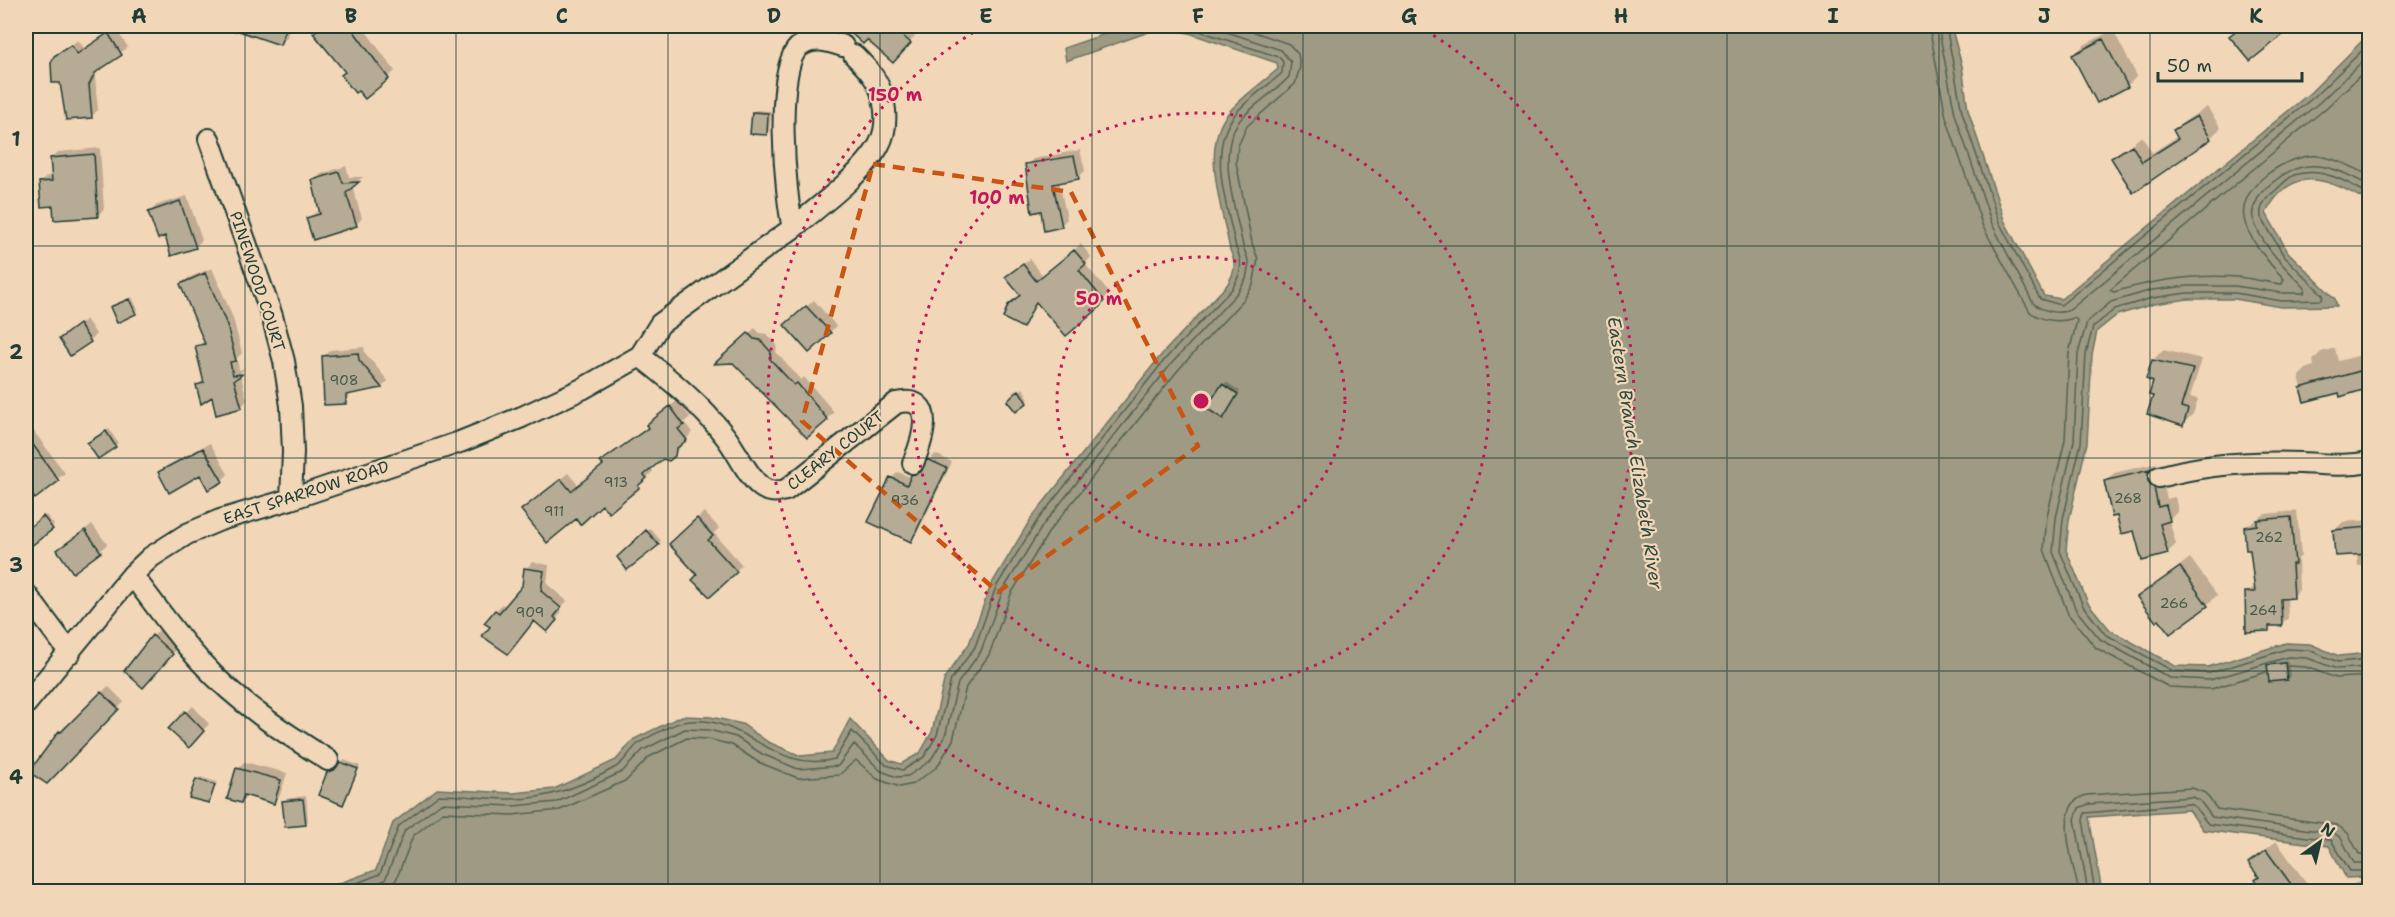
<svg xmlns="http://www.w3.org/2000/svg" width="2395" height="917" font-family="'Shantell Sans',sans-serif">
<style>
.water{fill:#9e9a83;stroke:#6b7563;stroke-width:1.5}
.shadow{fill:#0003}
.lines{fill:none;stroke-linecap:round;stroke-linejoin:round}
.shore{stroke:#526254;stroke-width:1.5}
.building{fill:#b6ab94;stroke:#1f3d34;stroke-width:1.5}
.minor-casing{stroke:#1f3d34;stroke-width:24}
.minor{stroke:#f1d6b8;stroke-width:20}
.marked{fill:none;stroke:#ca5512;stroke-width:4.5;stroke-dasharray:12 8;stroke-linejoin:round}
.grid{fill:none;stroke:#1f3d34;stroke-width:1.5;stroke-opacity:0.55}
.ring{fill:none;stroke:#c2185b;stroke-width:3;stroke-dasharray:3 6}
.labels{text-anchor:middle;stroke-width:4.5;stroke-linejoin:round;paint-order:stroke}
.number-label{font-size:14px;fill:#45584c}
.street-label{font-size:16px;fill:#1f3d34;stroke:#f1d6b8}
.water-label{font-size:18px;font-style:italic;fill:#324b40;stroke:#f1d6b8}
.centre{fill:#c2185b;stroke:#f1d6b8;stroke-width:3}
.ring-label{font-size:18px;text-anchor:middle;font-weight:bold;fill:#c2185b;stroke:#f1d6b8;stroke-width:4.5;stroke-linejoin:round;paint-order:stroke}
.neatline{fill:none;stroke:#1f3d34;stroke-width:2}
.grid-label{font-size:20px;text-anchor:middle;font-weight:bold;fill:#1f3d34}
</style>
<rect width="100%" height="100%" fill="#f1d6b8"/>
<filter id="ink" filterUnits="userSpaceOnUse"><feTurbulence type="fractalNoise" baseFrequency=".0167" numOctaves="2"/><feDisplacementMap in="SourceGraphic" scale="12" xChannelSelector="R" yChannelSelector="G"/><feConvolveMatrix kernelMatrix="1 2 1 2 8 2 1 2 1" color-interpolation-filters="sRGB"/></filter>
<g filter="url(#ink)">
<path class="water" d="M1128,26H1951L1962,66L1968,110L2004,220L2044,296L2061,299L2311,92L2369,34V202C2329,179 2292,162 2266,213L2288,252L2335,299L2337,306L2281,307L2235,299H2188L2154,304L2117,315L2097,331L2092,355L2087,443L2069,520L2066,550L2088,603L2110,630L2175,666L2208,667L2286,643L2310,644L2339,656L2369,653V877L2346,878L2329,846L2203,830L2189,810L2089,817L2102,892H324L329,887L376,870L393,823L437,789L513,793L554,789L616,760L634,739L682,716L711,717L742,724L768,742L801,756L832,753L850,719L889,760L901,764L920,753L932,732L945,677L969,644L991,585L1032,517L1162,354L1227,285C1235,272 1237,264 1230,250C1223,210 1199,147 1229,112C1243,96 1262,83 1278,69L1277,63L1189,33L1160,28L1066,61L1064,48Z"/>
<path class="shadow" d="M138,26H173L167,31L139,33Z
M216,26H290L287,37L280,44L238,29L235,33Z
M323,26H362L395,71L365,97L315,33Z
M845,26H905L916,35L899,54L867,38L863,42Z
M961,26H975L966,32Z
M2242,26H2290L2250,59L2231,37Z
M115,28L128,47L100,68L95,77L98,110L91,117L61,81L55,57L78,40L84,48Z
M2113,30L2137,76L2127,86L2074,55L2084,45Z
M2207,107L2221,128L2210,138L2134,191L2113,158L2142,136L2152,153L2178,136L2175,131L2185,121Z
M756,110L771,111L769,131L766,133L753,112Z
M100,148L104,209L98,215L54,205L40,183L47,176H53L51,158L58,152Z
M1080,150L1085,171L1078,177L1059,181L1067,219L1061,225L1042,210L1027,165L1033,159Z
M346,166L349,177H363L352,186L362,218L356,225L307,218L320,210L314,181L321,174Z
M187,196L202,240L195,247L166,235L150,212L157,205Z
M1081,244L1091,257L1085,264L1110,294L1066,333L1038,302L1023,326L1021,295L1014,271L1030,259L1043,276Z
M212,268L233,318L242,353L237,358L239,370L245,368L240,373L247,400L241,407L198,385L205,378L196,347L205,340L182,284L188,278Z
M27,270L35,281L26,289V271Z
M132,297L138,310L118,321L112,308Z
M814,300L836,326L830,332L793,319Z
M86,319L96,334L90,341L61,339Z
M755,328L760,333L767,334L777,345L776,352L801,380L804,377L834,412L807,436L734,362H718Z
M364,347L365,353L388,381L382,387L352,392L346,402L324,356L330,350Z
M2335,348L2338,361L2365,354L2370,349V386L2341,395L2340,392L2305,400L2299,376L2307,368L2314,366L2313,360L2321,352Z
M2163,350L2202,359L2190,397L2198,399L2193,414L2183,424L2154,395L2153,360Z
M1226,382L1240,391L1225,414L1223,385Z
M1023,388L1029,399L1017,410L1009,401Z
M677,401L690,417L684,422L692,432L674,455L663,458L650,468L653,471L645,480L609,511L602,503L576,517L529,504L568,473L578,485L604,464L602,462L609,455L649,427L655,418Z
M26,421L65,473L35,497L26,484Z
M109,429L118,443L98,457L92,440Z
M210,443L228,474L222,480L201,472H160L166,466Z
M935,454L952,462L917,533L911,540L892,478L898,472L912,478L920,468L925,467Z
M2157,463L2155,470L2162,478L2167,499L2175,497L2178,511L2169,520L2176,544L2167,553L2118,514L2106,482L2114,473Z
M2297,511L2301,556L2298,559L2299,590L2293,597H2287L2288,618L2281,624H2273L2269,629L2246,593L2256,586L2245,527L2265,514Z
M704,512L719,528L714,533L742,565L736,571L671,544Z
M46,515L54,525L30,545L26,539V531Z
M2370,520V565L2358,566L2357,553L2335,530L2343,522Z
M92,524L107,544L100,551H59Z
M650,528L661,541L628,568L619,558Z
M2190,558L2217,595L2207,605L2139,597Z
M532,562L549,565L547,584L567,601L559,610L562,612L553,623L535,620L492,627L496,611L502,604L506,607L523,587L526,569Z
M159,630L178,647L149,680L153,636Z
M2288,661L2290,676L2287,679L2268,666L2271,663Z
M108,686L124,702L47,782L60,732L66,725L69,727Z
M193,706L209,724L195,739L171,729Z
M344,760L360,766L343,804L328,773L337,768Z
M244,762L287,773L280,795L274,802L248,795L241,802L237,769Z
M200,777L217,782L209,801L197,780Z
M306,796L308,821L305,824L283,801L286,799Z
M2276,841L2313,892H2250L2261,877L2250,863Z
M2366,879L2370,892H2343L2348,886Z"/>
<g class="lines">
<path class="shore" d="M1929,26L1946,117L1983,227L2030,312C2042,321 2060,323 2074,318L2077,320L2069,353L2065,440L2047,516L2044,549L2068,614L2096,648L2169,687L2211,689L2266,672
M1938,26L1955,114L1992,224L2033,303C2043,312 2060,315 2071,309L2320,102L2370,54
M1946,26L1962,112L1999,222L2040,299L2061,305L2315,96L2370,43
M2370,66L2326,108L2110,290L2114,292C2154,280 2194,274 2237,277C2252,278 2267,283 2282,284L2284,279C2271,266 2247,237 2244,218C2238,185 2290,153 2318,156C2337,159 2353,167 2370,176
M2370,186C2337,168 2308,154 2276,180C2269,185 2263,189 2259,196C2256,203 2251,210 2253,218C2261,246 2286,268 2305,288L2304,293H2282L2235,286H2188L2152,290L2111,302L2087,322L2078,354L2074,441L2056,518L2053,552L2076,610L2100,639L2170,678L2210,680L2288,657L2307,658L2337,669L2370,667
M2370,195C2348,182 2321,166 2294,175C2288,178 2281,185 2276,190C2268,196 2259,206 2261,217L2284,256L2323,295L2322,300L2282,301L2235,293H2187L2152,298L2115,309L2093,327L2086,354L2081,443L2063,519L2060,551L2083,606L2105,634L2173,671L2210,673L2287,649L2309,650L2338,662L2370,659
M2287,666L2306,667L2336,678L2370,676
M334,892L380,874L399,826L439,795C463,795 488,799 512,799C550,799 584,785 616,767C626,761 630,750 638,744C646,738 674,723 684,722C743,711 772,775 835,759L852,731L886,765L903,770L924,757L937,735L951,680L975,647L996,587L1037,521L1166,358L1232,289C1241,274 1244,264 1236,248C1228,208 1207,153 1233,117C1245,100 1267,87 1282,73L1283,62L1279,57L1184,26
M357,892L385,880L405,830L441,803L513,806L557,802L622,772L643,750L685,729L709,730L736,737L762,754L798,769L838,766L854,744L881,771L897,777L908,776L930,761L945,737L958,683L981,651L1003,590L1043,525L1172,363L1238,292L1246,279L1249,263L1243,246C1236,210 1215,151 1240,120C1254,104 1274,93 1289,77L1291,62L1281,50L1209,26
M383,892L396,880L413,836L443,812L512,815L560,810L627,780L649,757L687,738L708,739L732,745L758,762L798,778L839,775L856,760L877,779L900,787L913,784L937,767L953,740L966,687L989,655L1011,594L1050,530L1179,369L1244,299L1253,285L1258,259L1252,243L1236,162L1238,146L1247,126L1295,84L1300,67L1298,54L1289,44L1237,26
M2079,892C2074,865 2051,803 2087,795L2192,788L2205,793L2217,809L2337,825L2348,833L2359,854H2370
M2088,892L2075,819L2079,808L2089,804L2192,797L2200,801L2212,817L2334,833L2341,838L2354,863H2370
M2095,892L2083,820L2085,813L2188,804L2194,806L2208,824L2331,840L2350,871H2370"/>
</g>
<path class="building" d="M230,26H287L280,45L230,28Z
M322,26H350L389,79L365,99L358,91L355,93L341,75L345,72L313,33Z
M843,26H891L911,43L893,63L867,40L863,44Z
M2242,26H2294L2250,61L2229,36Z
M108,33L122,55L95,73L89,85L92,118L66,120L60,83H52L51,63L54,56L71,45L77,54Z
M2103,39L2128,87L2097,103L2072,55Z
M752,112L768,113L767,135L750,134Z
M2197,116L2211,139L2133,193L2111,158L2132,145L2142,162L2178,139L2173,130Z
M94,154L98,217L54,220L53,206L41,207L39,182L52,181L50,158Z
M1074,156L1079,179L1053,184L1062,227L1044,231L1041,211L1032,213L1025,164Z
M339,172L343,183L359,182L346,193L357,226L313,240L306,218L320,214L312,180Z
M180,201L196,248L171,256L165,236L158,239L148,212Z
M1074,250L1086,264L1079,270L1104,301L1098,309L1066,336L1036,302L1023,328L1003,318L1008,305L1020,295L1005,277L1023,264L1036,281Z
M205,273L227,325L236,361L230,362L233,375L243,374L234,380L242,408L216,415L212,397L201,404L196,385L204,383L195,346L205,344L180,284Z
M129,299L136,314L117,323L110,307Z
M806,306L831,333L809,353L784,325Z
M79,324L91,342L70,356L59,339Z
M748,333L754,339L760,340L771,352L770,359L794,385L797,383L828,420L807,438L733,363L714,364Z
M358,353L359,360L382,388L346,395V404L324,405L322,356Z
M2152,360L2193,369L2181,407L2188,409L2183,426L2147,414L2153,396L2149,395L2153,382L2146,379Z
M2360,371L2366,389L2340,397L2339,393L2304,402L2300,388Z
M1222,384L1238,394L1223,419L1206,408Z
M1019,390L1027,403L1016,412L1007,401Z
M670,406L684,425L678,429L687,440L676,449L675,456L669,461L663,459L644,475L647,478L638,486L639,488L609,513L602,505L580,525L576,519L547,543L521,510L561,479L571,491L603,465L600,462L648,428L646,425Z
M106,431L116,447L98,459L87,443Z
M26,435L59,481L35,499L26,487Z
M203,448L223,482L208,490L200,475L169,493L158,472Z
M927,459L947,468L911,542L868,522L890,477L907,485L911,475L921,472Z
M2150,470L2148,481L2154,487L2158,507L2166,505L2170,521L2160,524L2168,554L2142,561L2134,531L2121,534L2117,516L2112,517L2104,481Z
M43,516L53,529L26,550V530Z
M2291,517L2295,564H2292L2294,598L2281,599L2282,626H2269V631L2246,632L2245,592H2255L2250,550H2246L2244,527L2257,525V520Z
M697,518L713,536L708,540L737,572L710,597L692,580L697,575L669,544Z
M2370,527V554L2335,556L2333,530Z
M85,530L101,552L73,573L57,550Z
M646,530L659,545L627,570L617,557Z
M2180,567L2208,606L2170,634L2159,620L2156,622L2137,597Z
M524,568L544,571L541,591L561,608L554,617L557,620L547,632L534,621L508,654L482,636L490,627L484,623L495,610L499,613L522,586Z
M152,635L173,654L143,688L124,671Z
M2285,663L2287,680L2269,682L2267,665Z
M101,692L119,709L47,784L29,772L59,731L61,732Z
M185,711L204,731L189,748L168,729Z
M340,762L358,769L343,805L318,795L327,772L334,770Z
M236,768L281,780L274,804L244,795L241,803L227,799Z
M196,779L215,785L209,803L189,798Z
M303,799L306,825L285,827L282,801Z
M2266,850L2296,891H2264L2255,880L2259,877L2248,863Z"/>
<g class="lines">
<g class="minor-casing">
<path id="minor" d="M843,46C828,41 813,36 799,47C774,68 785,196 793,228C817,208 865,172 879,145C890,125 886,93 872,75C867,68 860,61 854,55
M209,139L272,316L284,361L291,406L293,452L291,499
M640,356C671,380 701,405 725,436C737,451 746,474 760,486C768,493 777,492 786,490L896,403C939,393 922,442 913,463
M2159,477C2204,464 2254,461 2301,463C2326,464 2344,467 2370,462
M132,575C155,604 176,635 201,662C237,702 283,732 328,760
M26,594L70,653
M26,704L132,575L151,557L187,534L220,520L291,499L460,442L522,417L582,389L640,356L660,324L793,228"/>
</g>
<use href="#minor" class="minor"/>
</g>
</g>
<path class="marked" d="M873,164L1071,192L1198,446L998,592L802,421Z"/>
<path class="grid" d="M245,26V892M456,26V892M668,26V892M880,26V892M1092,26V892M1303,26V892M1515,26V892M1727,26V892M1939,26V892M2150,26V892M26,246H2370M26,458H2370M26,671H2370"/>
<g class="ring">
<circle cx="1201" cy="401" r="144"/>
<circle cx="1201" cy="401" r="288"/>
<path d="M1418 26A433 433 0 1 1 984 26"/>
</g>
<g class="labels">
<g class="number-label">
<text x="344" y="385">908</text>
<text x="616" y="487">913</text>
<text x="2128" y="503">268</text>
<text x="905" y="505">936</text>
<text x="554" y="516">911</text>
<text x="2269" y="542">262</text>
<text x="2174" y="608">266</text>
<text x="2263" y="615">264</text>
<text x="530" y="617">909</text>
</g>
<g class="street-label">
<text transform="translate(258 281) rotate(72)" y="6">PINEWOOD COURT</text>
<text transform="translate(835 450) rotate(-38)" y="6">CLEARY COURT</text>
<text transform="translate(306 492) rotate(-18)" y="6">EAST SPARROW ROAD</text>
</g>
<g class="water-label">
<text transform="translate(1635 453) rotate(81)" y="6">Eastern Branch Elizabeth River</text>
</g>
</g>
<circle cx="1201" cy="401" r="9" class="centre"/>
<g class="ring-label">
<text x="895" y="101">150 m</text>
<text x="997" y="204">100 m</text>
<text x="1099" y="305">50 m</text>
</g>
<rect width="2395" height="917" fill="none" stroke="#f1d6b8" stroke-width="66"/>
<g transform="translate(2320 842) rotate(34)" stroke="#f1d6b8" stroke-width="4.5" paint-order="stroke">
<path d="M0-4.5L10 22L0 15L-10 22Z" fill="#1f3d34"/>
<text y="-9" font-size="16" font-weight="bold" text-anchor="middle" fill="#1f3d34">N</text>
</g>
<path d="M2158 72v9h144v-9" fill="none" stroke="#1f3d34" stroke-width="3"/>
<text x="2167" y="72" font-size="18" fill="#1f3d34" stroke="#f1d6b8" stroke-width="4.5" paint-order="stroke">50 m</text>
<rect x="33" y="33" width="2329" height="851" class="neatline"/>
<g class="grid-label">
<text x="139" y="23">A</text>
<text x="351" y="23">B</text>
<text x="562" y="23">C</text>
<text x="774" y="23">D</text>
<text x="986" y="23">E</text>
<text x="1198" y="23">F</text>
<text x="1409" y="23">G</text>
<text x="1621" y="23">H</text>
<text x="1833" y="23">I</text>
<text x="2044" y="23">J</text>
<text x="2256" y="23">K</text>
<text x="16" y="146">1</text>
<text x="16" y="359">2</text>
<text x="16" y="572">3</text>
<text x="16" y="784">4</text>
</g>
</svg>
